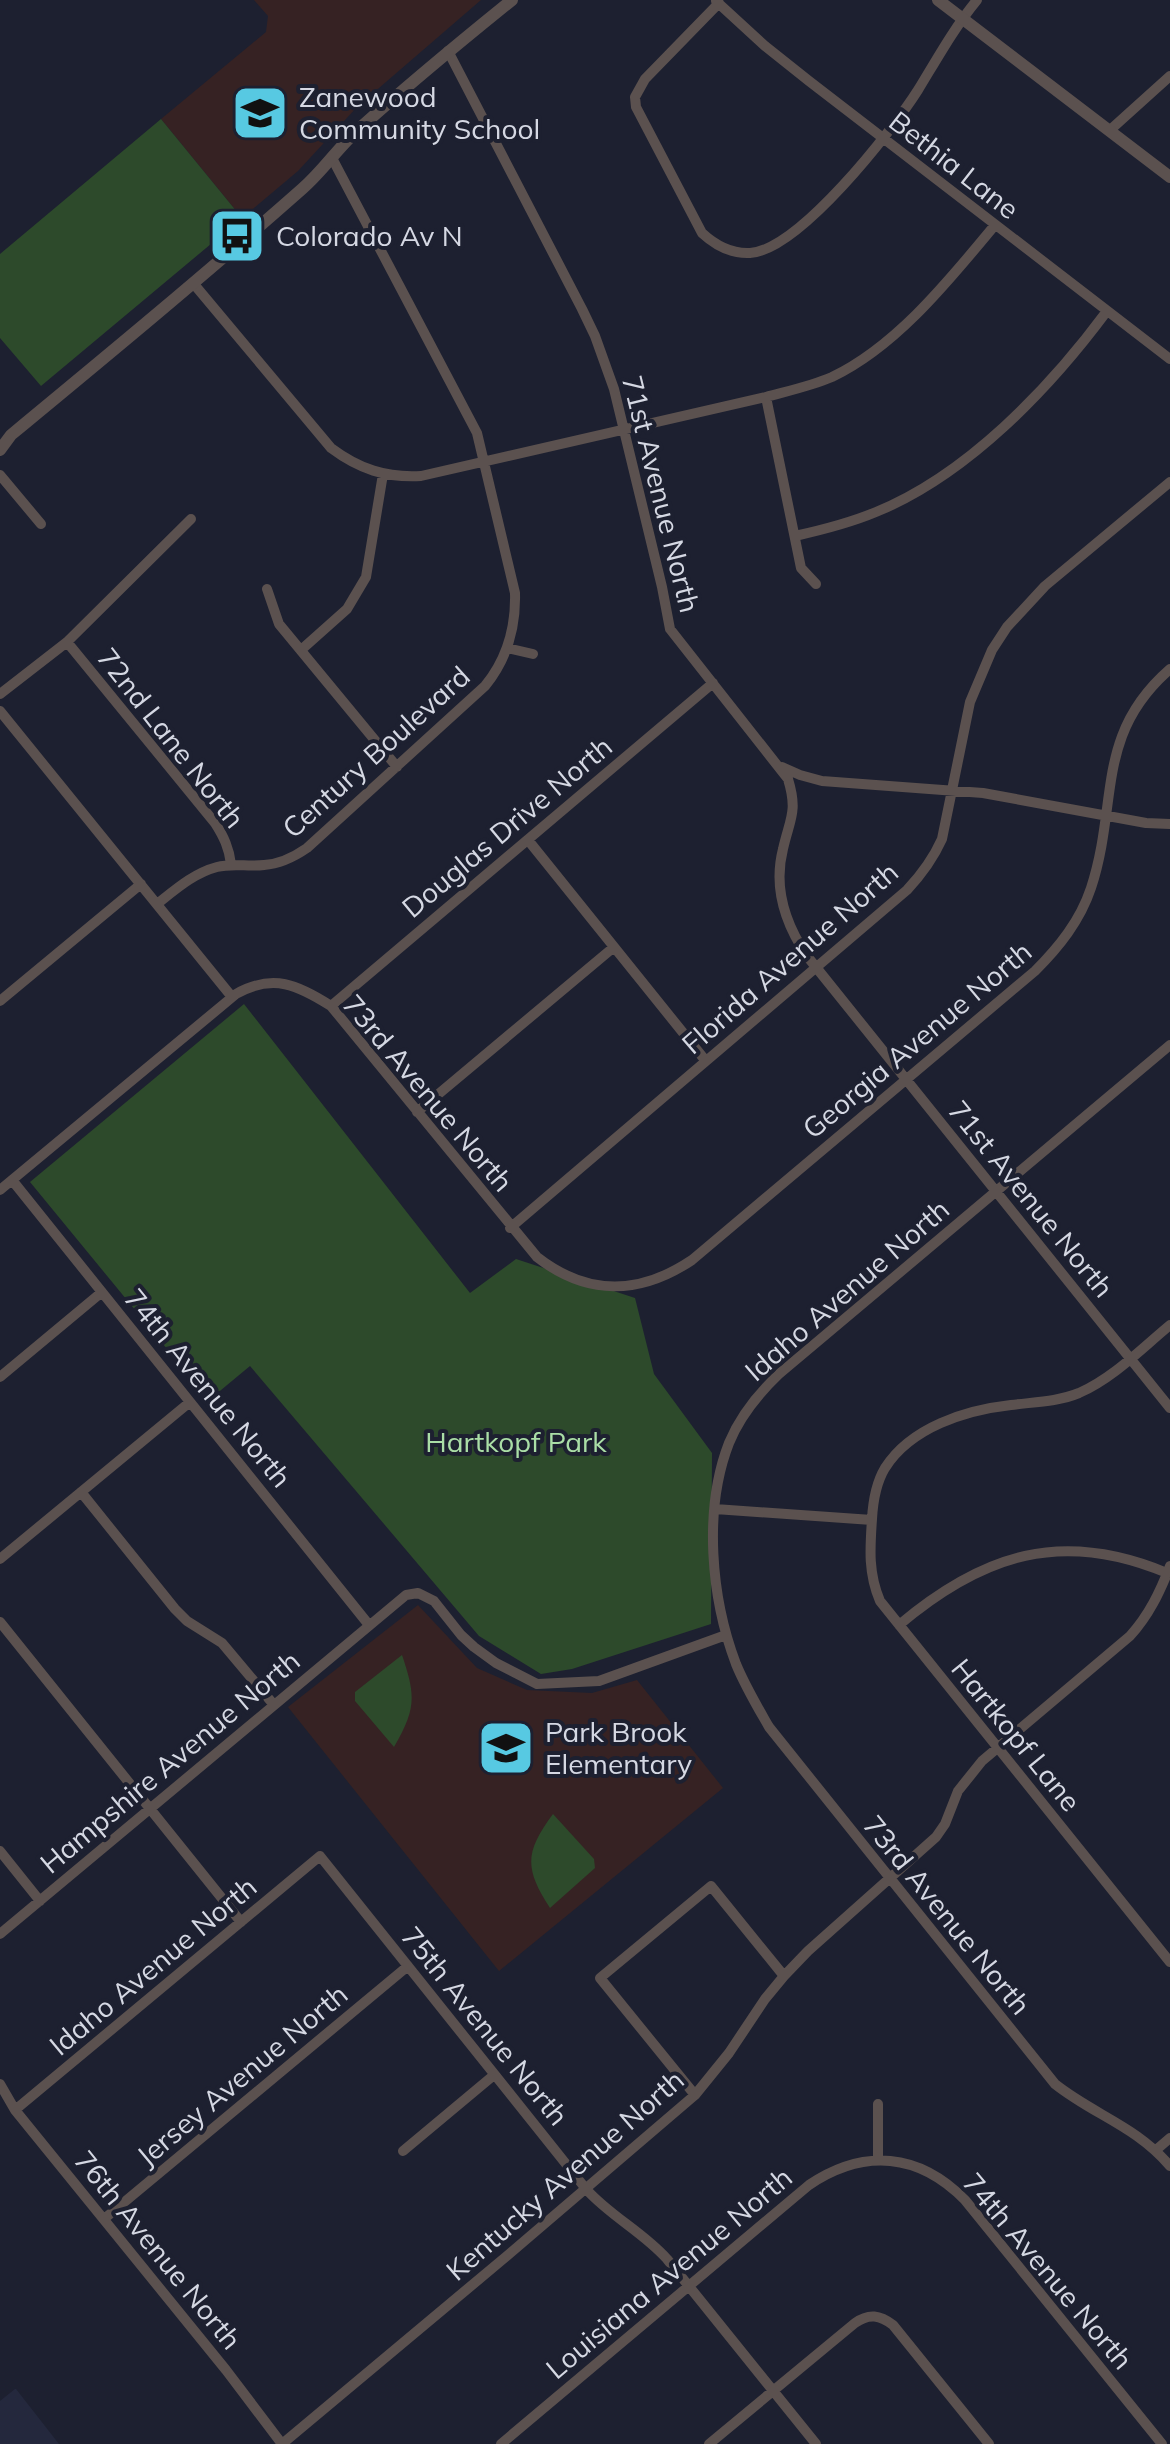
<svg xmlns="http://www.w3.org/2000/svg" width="1170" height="2444" font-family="Mulish,sans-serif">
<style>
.built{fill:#24283d}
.education{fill:#362223}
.green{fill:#2d4a2b}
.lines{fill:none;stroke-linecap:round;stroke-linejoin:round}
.minor{stroke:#5b514f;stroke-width:10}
.tertiary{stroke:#5b514f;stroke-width:12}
.labels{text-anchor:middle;stroke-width:8;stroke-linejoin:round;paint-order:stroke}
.poi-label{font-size:28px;fill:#d5d8e3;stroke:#1d2030;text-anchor:start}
.street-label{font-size:28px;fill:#d5d8e3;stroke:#1d2030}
.park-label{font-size:28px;fill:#aadea6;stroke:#1d2030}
</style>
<rect width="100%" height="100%" fill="#1d2030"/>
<path class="built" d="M15,2389H16L59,2444H0V2401Z"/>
<path class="education" d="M254,0H481L357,107L298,171L242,218L161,119L266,32L268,16Z
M418,1605L477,1668L527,1690L592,1693L637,1680L723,1788L499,1971L288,1707Z"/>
<path class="green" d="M161,119L242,218L41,386L0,338V254Z
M244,1004L470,1293L516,1259L635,1298L654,1374L712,1453L711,1624L572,1669L541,1674L479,1636L250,1366L209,1400L30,1182Z
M402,1655C416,1696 416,1709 394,1747L355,1701V1692Z
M553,1814L594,1859L595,1868L550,1908C524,1868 525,1852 553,1814Z"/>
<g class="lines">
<path class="minor" d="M716,1L765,46L809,81L1170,359
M719,3L645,79L635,97L636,107L702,233C715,245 731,254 750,253C799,250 892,131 918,90C937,59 954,28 977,0
M448,51L582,309L595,336L614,389L662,587L670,629L788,779C798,812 790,818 783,849C773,888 786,925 807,956L1170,1408
M1109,131L1170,76
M193,283L331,448C359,469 386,478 421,476L766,397C788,391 811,386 832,377C897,346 950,279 995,225
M766,397L801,568L816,584
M0,475L41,524
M795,536C822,530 850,523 876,512C967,475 1049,389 1107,311
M267,589L279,624L397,767
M67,642L215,823C224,837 229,848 231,864
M507,648L533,654
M301,650L347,609L366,577L383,474
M0,694L67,642L191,519
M0,711L232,997
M782,767L800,775L822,781L983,793L1146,823L1170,824
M528,840L705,1060
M157,904C176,889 194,873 217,867C233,863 248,867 264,865C280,864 294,857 307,848L485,686C507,659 516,628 515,593L477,433L332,158
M0,1001L141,884
M331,1006L713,683
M1170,1045L779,1374C758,1394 740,1416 729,1443C703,1510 711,1598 736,1664C745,1686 757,1706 769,1727L1055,2084C1094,2115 1136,2126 1170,2166
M417,1112L614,947
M12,1180L369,1625
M0,1190L236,994C273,973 298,985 331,1006L537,1257C587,1296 640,1295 692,1260L1035,971C1059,947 1080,921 1091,888C1119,803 1094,735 1170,669
M510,1228L907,890C922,874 933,859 942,839L970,702L992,650L1007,627L1045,586L1170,482
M1170,1325C1141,1349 1113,1378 1079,1393C1057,1402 1034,1402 1011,1405C966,1410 911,1427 885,1468C876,1483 873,1501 872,1519C870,1548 868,1573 880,1601L1170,1962
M0,1377L102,1292
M81,1492L175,1609L187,1621L222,1643L274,1705
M715,1509L872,1520
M0,1559L190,1402
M0,1622L241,1922
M899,1625C983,1554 1062,1529 1167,1573
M0,1851L40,1901
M0,1934L406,1595L418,1593L434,1601L461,1635L474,1647L496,1663L537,1684L599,1681L726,1635
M0,2084L15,2110L226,2370L282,2444
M695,2095L600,1978L711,1886L784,1976
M878,2104V2160
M15,2110L320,1856L586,2189C610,2216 643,2232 667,2259L816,2444
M1156,2150L1170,2138
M403,2151L494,2075
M104,2219L408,1966
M282,2444L508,2255L695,2095L729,2053L765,1999L784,1976L808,1951L936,1837L945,1824L958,1791L982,1761L1130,1636C1149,1615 1160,1592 1170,1566
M501,2444L809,2185C864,2148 919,2153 965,2200L1162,2444
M709,2444L855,2323C869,2313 880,2315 893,2325L989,2444"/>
<path class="tertiary" d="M938,0L1170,177
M0,450L11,435C109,354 207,273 302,189C324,170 339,146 360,128C409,84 460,42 512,0"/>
</g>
<defs>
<g id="school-square" transform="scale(2.875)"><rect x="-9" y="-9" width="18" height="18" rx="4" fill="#57c9e2" stroke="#1d2030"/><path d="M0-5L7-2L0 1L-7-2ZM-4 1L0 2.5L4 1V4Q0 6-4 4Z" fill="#111"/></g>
<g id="bus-square" transform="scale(2.875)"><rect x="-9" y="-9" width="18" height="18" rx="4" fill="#57c9e2" stroke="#1d2030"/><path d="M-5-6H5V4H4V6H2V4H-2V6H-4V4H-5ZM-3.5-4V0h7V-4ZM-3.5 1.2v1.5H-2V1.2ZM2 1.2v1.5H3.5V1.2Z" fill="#111"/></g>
</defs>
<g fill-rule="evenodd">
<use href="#school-square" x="260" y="113"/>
<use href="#bus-square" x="237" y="236"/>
<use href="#school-square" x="506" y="1748"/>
</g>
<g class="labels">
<g class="poi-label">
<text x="299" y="107">Zanewood<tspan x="299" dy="32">Community School</tspan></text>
<text x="276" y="246">Colorado Av N</text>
<text x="545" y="1742">Park Brook<tspan x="545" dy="32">Elementary</tspan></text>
</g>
<g class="street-label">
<text transform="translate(954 165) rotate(38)" y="10">Bethia Lane</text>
<text transform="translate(661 494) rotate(76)" y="10">71st Avenue North</text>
<text transform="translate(171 738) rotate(52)" y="10">72nd Lane North</text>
<text transform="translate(376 752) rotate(-42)" y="10">Century Boulevard</text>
<text transform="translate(507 827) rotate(-40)" y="10">Douglas Drive North</text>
<text transform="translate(790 958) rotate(-41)" y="10">Florida Avenue North</text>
<text transform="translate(917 1040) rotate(-40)" y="10">Georgia Avenue North</text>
<text transform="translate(428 1093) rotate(50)" y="10">73rd Avenue North</text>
<text transform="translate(1031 1199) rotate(51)" y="10">71st Avenue North</text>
<text transform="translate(847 1290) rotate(-41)" y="10">Idaho Avenue North</text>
<text transform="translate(208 1388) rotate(51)" y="10">74th Avenue North</text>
<text transform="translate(1016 1735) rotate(51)" y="10">Hartkopf Lane</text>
<text transform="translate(170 1762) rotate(-40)" y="10">Hampshire Avenue North</text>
<text transform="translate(947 1915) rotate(51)" y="10">73rd Avenue North</text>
<text transform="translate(153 1966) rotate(-40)" y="10">Idaho Avenue North</text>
<text transform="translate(485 2026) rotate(51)" y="10">75th Avenue North</text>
<text transform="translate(242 2075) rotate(-40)" y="10">Jersey Avenue North</text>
<text transform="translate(565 2175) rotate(-41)" y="10">Kentucky Avenue North</text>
<text transform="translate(158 2250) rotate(51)" y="10">76th Avenue North</text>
<text transform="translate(1048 2271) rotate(50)" y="10">74th Avenue North</text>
<text transform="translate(669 2273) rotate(-40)" y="10">Louisiana Avenue North</text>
</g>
<g class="park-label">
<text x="516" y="1452">Hartkopf Park</text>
</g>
</g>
</svg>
